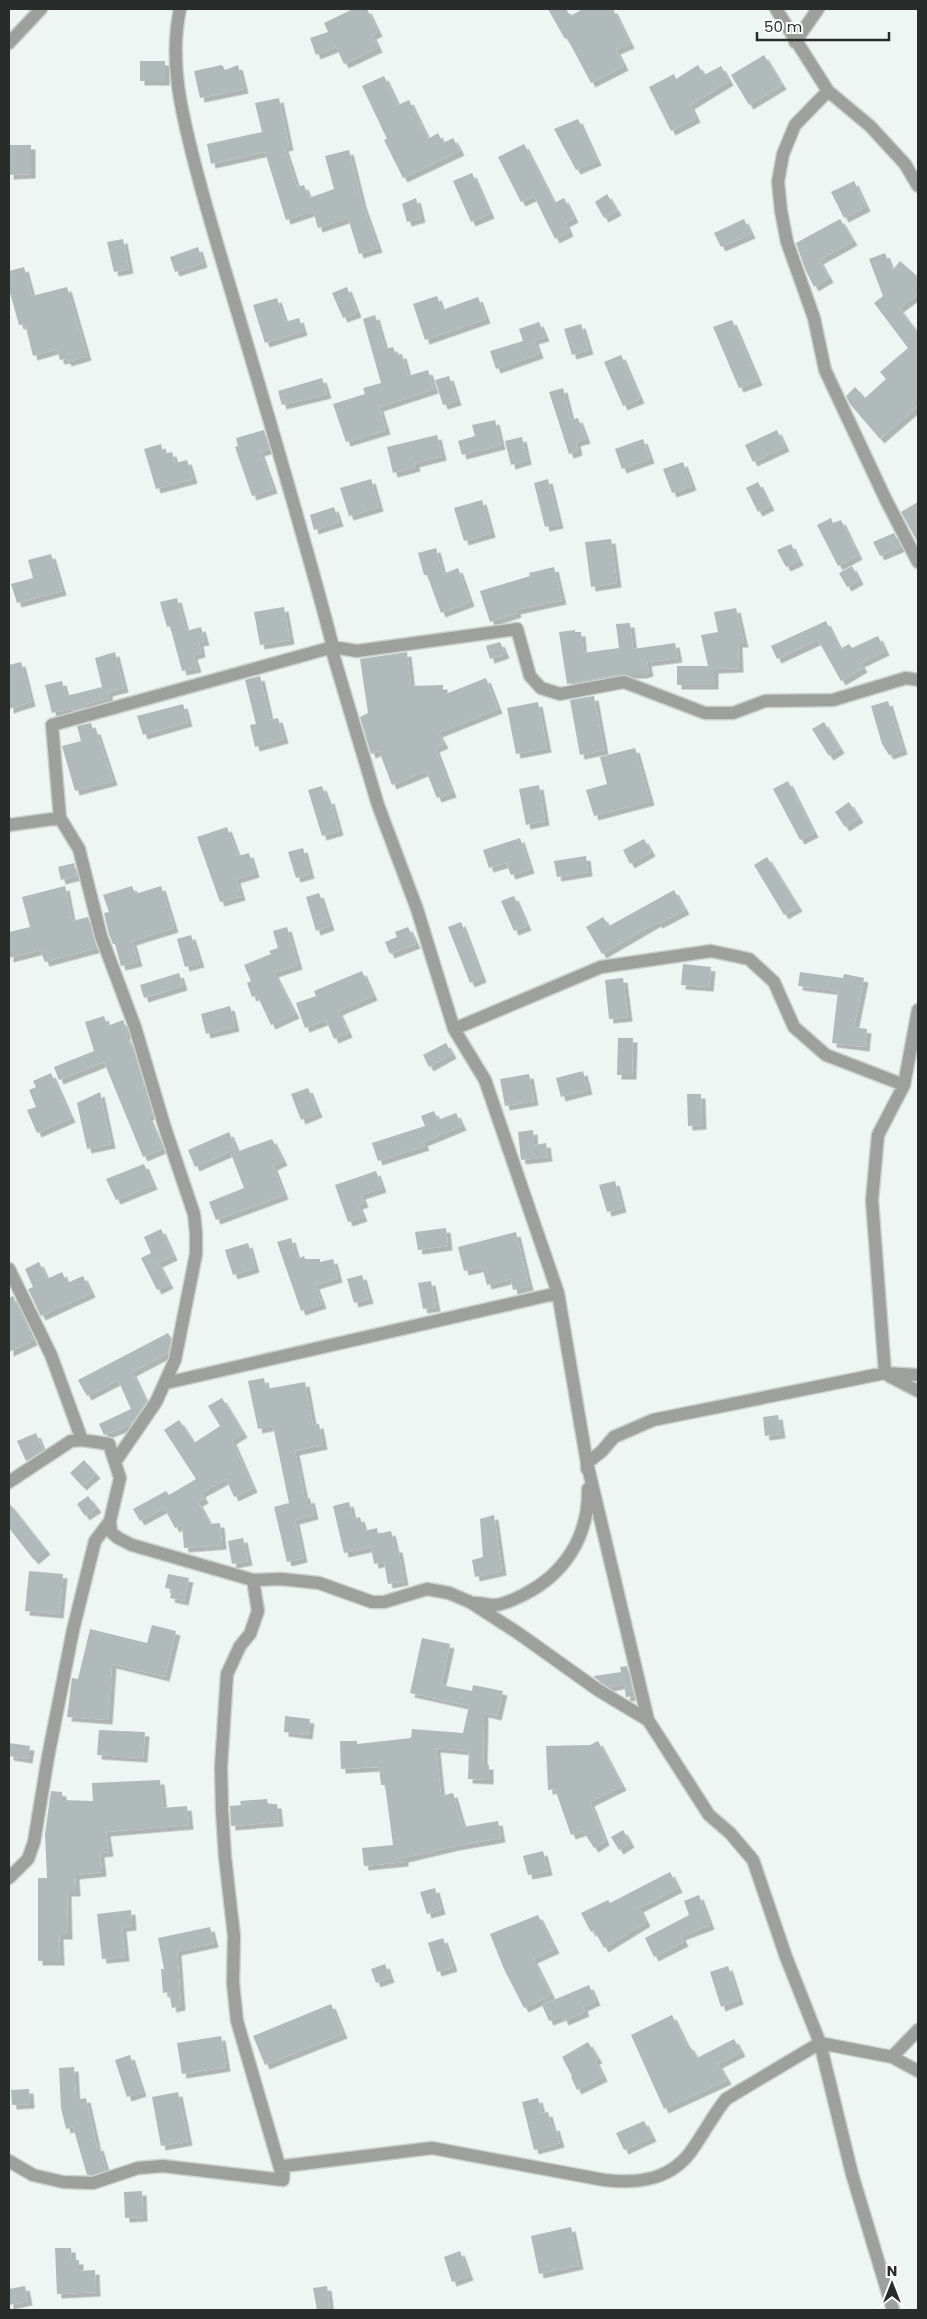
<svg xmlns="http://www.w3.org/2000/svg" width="927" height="2319" font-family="Poppins,sans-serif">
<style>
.building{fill:#b0baba;filter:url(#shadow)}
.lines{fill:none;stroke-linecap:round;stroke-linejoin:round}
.minor-casing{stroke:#cad2ce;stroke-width:15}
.minor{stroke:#9da09d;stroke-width:12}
</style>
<defs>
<filter id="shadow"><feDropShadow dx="4.5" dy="4.5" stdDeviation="0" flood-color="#0004"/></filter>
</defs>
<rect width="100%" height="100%" fill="#edf6f2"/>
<path class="building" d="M353,9H367L378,32L372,35L378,48L344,64L336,47L316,55L310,38L328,32L324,23Z
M548,9H566L570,16L583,9H613L630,44L616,50L624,66L591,83L567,38L565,39Z
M764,55L782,85L749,105L731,75Z
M140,61H165V81H140Z
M222,65L225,70L238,65L244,89L200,98L194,71Z
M698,65L704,75L721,66L729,81L690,105L696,118L671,131L649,87L674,74L676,79Z
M384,76L398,105L409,100L428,139L438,133L443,143L453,138L460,151L403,178L384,140L387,139L362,86Z
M279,98L289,146L284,147L297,187L304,185L309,198L334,189L325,156L349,150L362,203L378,248L359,254L348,218L318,228L313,211L286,220L265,152L211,164L207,144L262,132L255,103Z
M578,119L597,161L576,170L554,129Z
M524,144L554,203L564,198L574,218L565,223L569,232L555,239L534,196L521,202L498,157Z
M9,145H31V174L9,175Z
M472,173L490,214L471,222L453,181Z
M854,181L866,207L844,218L831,192Z
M607,194L617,211L604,218L595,202Z
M416,198L421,218L407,222L402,204Z
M744,219L751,234L721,247L714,233Z
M840,219L853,241L819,260L829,278L814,287L806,271L796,243Z
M123,239L129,269L114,272L107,242Z
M198,247L203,263L175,272L170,257Z
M885,253L892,271L900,261L918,277V294L899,308L918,333V406L880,439L850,404L846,396L855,387L865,398L886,379L880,372L908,348L874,303L883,296L869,259Z
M24,267L32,296L67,287L87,356L67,362L66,359L60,360L57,349L33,356L25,324L19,325L9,289V271Z
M347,287L357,313L343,318L332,293Z
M437,296L442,310L478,297L486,319L425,340L413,304Z
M277,298L285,322L299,318L303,331L265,343L253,305Z
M375,315L385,349L393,347L396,355L402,354L408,376L428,370L434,389L379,407L386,430L346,442L333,404L365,394L363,388L381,383L363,319Z
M732,320L758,381L739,388L713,327Z
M539,322L545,337L534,340L539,354L496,369L490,351L523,341L519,329Z
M581,324L589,350L572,355L564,329Z
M621,355L640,399L623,406L604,362Z
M449,376L457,401L443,405L435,380Z
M322,378L327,394L282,405L278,391Z
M563,388L571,420L578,418L586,439L576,442L578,451L569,454L549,392Z
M495,420L501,445L462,455L458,441L475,436L472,425Z
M264,430L269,449L260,452L273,489L252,496L235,447L238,446L236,438Z
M777,430L785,447L753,462L745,445Z
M437,435L442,456L415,463L416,467L393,473L387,447Z
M522,437L527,460L511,465L505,441Z
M643,439L650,459L622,469L615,449Z
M161,444L163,454L172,452L175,463L187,460L193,479L156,489L144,449Z
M683,462L692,486L672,493L663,469Z
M371,479L379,507L349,516L340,488Z
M548,479L559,524L545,527L534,483Z
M758,482L770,506L758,512L746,488Z
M482,500L491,533L464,541L454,508Z
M918,502V543L901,512Z
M334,507L339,522L314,530L310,515Z
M831,518L833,523L841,520L858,555L838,566L817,525Z
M894,533L901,547L880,556L873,542Z
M611,539L617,583L591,587L585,542Z
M791,544L799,561L786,567L777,550Z
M436,548L443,574L458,568L470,602L441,613L427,575H424L418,553Z
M51,554L62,591L17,603L11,584L33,578L28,560Z
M852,566L859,580L847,587L839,573Z
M554,567L562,600L516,610L517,613L490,622L480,591L530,576L529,573Z
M177,598L186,631L201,627L205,641L199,642L201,653L193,655L197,668L182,671L170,626L167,627L160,602Z
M284,607L290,640L260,645L254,612Z
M736,608L744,643H738L739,668L714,669V685H677V666H708L701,635L718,632L714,612Z
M826,621L840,649L849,644L852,648L878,636L885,651L860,663L863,668L841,681L818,640L777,659L771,646Z
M630,623L633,649L675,643L678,658L647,662L649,672L642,674H622L567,684L559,632L575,630V632H581L583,653L619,648L616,624Z
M500,642L505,654L490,659L486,646Z
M115,652L124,688L108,692L109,698L86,704L87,707L73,711L72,708L52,713L45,685L62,681L66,696L102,687L95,658Z
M407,652L411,686L443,685V695L486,678L498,709L438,733L444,744L435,748L452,793L437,798L426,771L392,785L379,751L371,754L360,717L368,713L360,659Z
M21,662L31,702L9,709V665Z
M260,676L270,720L278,718L284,739L255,747L250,725L256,724L245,680Z
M594,696L604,750L580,755L570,700Z
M888,701L903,750L889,755L882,744L871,706Z
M538,702L547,748L516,754L507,708Z
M183,704L188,722L143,735L137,716Z
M824,722L840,749L829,756L812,729Z
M91,723L93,730H96L113,781L75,791L62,746L81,741L77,726Z
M635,748L650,801L594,816L586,790L607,784L600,757Z
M788,781L814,833L800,840L773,789Z
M539,785L545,821L526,825L519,789Z
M322,786L327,800L330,799L339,831L322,836L308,790Z
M849,802L859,818L845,827L835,812Z
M227,827L238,856L249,853L255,873L236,879L241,896L220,902L197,837Z
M520,838L530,869L511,875L506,863L489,868L483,850Z
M644,839L651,852L630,864L623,850Z
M303,848L310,874L296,878L288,852Z
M586,856L588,872L557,877L554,861Z
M767,857L798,907L784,915L754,865Z
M74,863L77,876L61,880L58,867Z
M65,886L72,921L88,917L97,948L45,962L40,950L9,958V932L30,927L22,897Z
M132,886L135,894L161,886L174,928L132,941L138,962L121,966L115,944H113L109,934L104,913L109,912L103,895Z
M674,890L685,910L658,924L657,922L602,954L586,927L603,917L609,926Z
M319,893L330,926L316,931L306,897Z
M514,896L527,926L514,931L501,901Z
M461,922L482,978L470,983L448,927Z
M287,927L298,965L274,973L295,1014L271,1025L257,995L252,997L247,983L251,981L244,965L271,954L269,951L278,948L273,931Z
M408,927L416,944L390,954L385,942L397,937L395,932Z
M191,935L200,963L185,967L177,939Z
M683,964L711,967L709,987L681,985Z
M362,971L373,996L338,1011L348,1033L334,1039L326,1020L305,1028L296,1003L316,996L314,991Z
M800,972L843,978L844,974L864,978L854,1027L867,1029L865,1047L832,1043L838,991L798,986Z
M179,973L183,986L144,998L140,985Z
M623,978L628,1017L609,1019L605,980Z
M230,1006L235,1027L206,1034L201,1014Z
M104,1016L107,1026L123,1020L128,1034L125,1035L134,1051L144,1086L142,1087L152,1114L148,1116L162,1149L143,1157L104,1062L59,1080L54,1067L94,1051L85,1022Z
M618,1038H633L632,1075H617Z
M446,1043L452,1054L429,1067L423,1055Z
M583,1071L588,1090L561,1097L556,1078Z
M51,1073L71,1118L37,1133L27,1110L36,1107L29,1090L36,1087L33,1081Z
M529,1074L534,1101L505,1106L500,1079Z
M308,1088L318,1113L301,1120L291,1094Z
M100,1092L111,1144L87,1149L77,1103Z
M687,1094H701L702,1125L688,1126Z
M434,1111L438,1120L456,1113L462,1126L423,1142L425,1146L378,1161L372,1143L425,1126L421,1116Z
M533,1130L534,1145L546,1143L548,1157L521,1160L518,1132Z
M229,1132L236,1149L195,1167L188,1150Z
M272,1139L283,1161L273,1166L284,1195L216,1220L209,1202L244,1188L231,1154Z
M144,1164L153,1185L116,1200L106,1179Z
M376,1171L382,1188L361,1195L364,1203L358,1205L363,1217L348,1222L335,1185Z
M615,1181L622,1208L607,1212L599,1185Z
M446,1228L448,1246L418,1250L415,1232Z
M161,1229L173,1256L158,1263L169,1284L157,1290L141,1258L151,1253L144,1237Z
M516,1232L529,1286L513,1290L511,1279L487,1285L482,1267L464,1271L458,1247Z
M291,1238L297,1259L304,1256L305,1259H320V1262L333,1259L338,1278L315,1285L322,1304L301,1311L277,1242Z
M248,1243L255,1268L233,1275L225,1250Z
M39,1262L47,1279L62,1272L67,1283L83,1276L91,1293L41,1316L28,1289L33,1287L25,1269Z
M362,1275L369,1299L354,1303L347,1279Z
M431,1281L436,1307L423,1309L418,1283Z
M13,1296L33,1341L9,1352V1298Z
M168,1333L171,1338L168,1353L132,1372L146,1402L130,1425L104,1435L99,1424L131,1409L118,1380L87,1396L78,1380Z
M264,1378L266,1389L305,1382L313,1425L319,1424L323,1445L295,1451L305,1500L310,1498L314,1515L295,1520L303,1558L287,1562L274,1507L289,1503L273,1426L258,1429L248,1381Z
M222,1398L243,1433L232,1440L253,1488L234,1497L226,1479L201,1493L204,1499L198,1502L210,1524L220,1523L222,1545L184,1548L182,1524L175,1528L164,1508L140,1521L133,1509L166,1491L169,1495L196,1479L164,1430L179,1420L194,1443L220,1426L208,1406Z
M778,1415L781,1434L765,1436L763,1417Z
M36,1433L43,1450L26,1461L17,1441Z
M84,1460L96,1474L82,1486L70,1473Z
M88,1496L97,1508L85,1516L77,1504Z
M349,1502L353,1519L360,1517L364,1531L377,1528L378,1534L391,1531L395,1548H398L404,1581L388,1584L384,1562L374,1564L371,1547L344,1553L333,1506Z
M9,1503L46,1550L34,1560L9,1528Z
M494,1515L502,1571L475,1577L472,1560L483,1557L480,1519Z
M243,1538L248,1561L232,1564L228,1541Z
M29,1571L63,1574L59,1614L25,1611Z
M168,1574L189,1578L184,1601L170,1598L172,1589L165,1588Z
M152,1625L176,1631L165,1677L112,1664L108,1720L67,1717L72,1678L78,1679L90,1629L147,1643Z
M422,1638L450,1644L441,1685L472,1691L473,1685L503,1691L497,1716L484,1713L483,1765H489V1780L468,1779L469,1751L436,1748L441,1796L453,1793L463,1827L498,1821L501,1838L455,1846L404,1858V1862L364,1866L362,1848L393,1845L385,1785H381L379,1767L341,1769L340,1741H357V1744L411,1738L412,1729L463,1733L469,1706L410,1693Z
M627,1666L634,1696L626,1697L624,1684L608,1687L595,1678L594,1676L621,1672L620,1667Z
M285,1716L310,1719L308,1735L284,1732Z
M99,1730L145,1732L143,1758L97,1755Z
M598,1741L622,1786L590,1802L605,1841L594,1848L583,1831L571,1835L555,1789L548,1790L546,1746L590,1745Z
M9,1743L30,1746L28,1759L9,1756Z
M160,1780L163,1808L187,1806L189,1825L106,1832L109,1852L100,1853L102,1872L75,1875L76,1892H67L68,1935H59L60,1961H38V1878H47L45,1834L51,1791L62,1792V1800L93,1801L92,1783Z
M267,1799L268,1804H277L279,1822L231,1826L230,1806L241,1805L240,1801Z
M623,1830L630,1843L619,1850L611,1837Z
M543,1851L548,1871L528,1875L523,1856Z
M670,1872L678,1888L639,1908L646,1922L604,1948L594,1930L591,1932L581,1913L608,1900L610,1903Z
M435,1888L441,1910L427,1914L420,1892Z
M699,1895L710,1925L681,1936L684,1942L654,1957L645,1938L689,1915L684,1901Z
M131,1910L132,1926L122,1927L125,1957L102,1959L97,1914Z
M538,1915L555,1949L533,1959L551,1995L524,2008L504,1969L490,1934Z
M210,1927L214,1943L177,1951L181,2006L172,2008L169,1992L163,1993L161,1969H164L158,1938Z
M443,1938L453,1967L437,1972L428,1943Z
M385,1964L390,1978L376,1983L371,1969Z
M728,1966L739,2000L721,2007L710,1972Z
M589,1985L596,2001L583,2007L585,2012L564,2021L562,2016L549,2021L542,2005Z
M331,2004L343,2034L265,2065L253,2036Z
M672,2015L687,2046L689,2045L697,2058L734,2039L741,2052L718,2064L727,2080L664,2109L631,2035Z
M221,2036L226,2067L182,2074L177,2043Z
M588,2042L598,2059L595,2060L603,2077L577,2090L571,2077L572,2076L562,2057Z
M130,2055L142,2092L127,2097L115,2060Z
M74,2067L76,2100L86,2098L97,2147L99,2146L106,2170L92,2175H87L73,2127L66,2129L61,2108L59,2068Z
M29,2089L30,2104L12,2105L11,2090Z
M178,2092L188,2141L161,2146L152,2097Z
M538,2098L542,2113L548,2112L552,2127L555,2126L560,2143L534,2150L522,2102Z
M644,2121L652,2137L624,2150L616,2133Z
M142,2191L143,2217L125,2218L124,2192Z
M571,2227L579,2265L539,2274L531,2236Z
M55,2248H71L72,2260H79V2271L95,2270L96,2292L57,2294Z
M460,2251L469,2276L452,2282L444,2257Z
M25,2286L28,2301L9,2305V2289Z
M327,2286L330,2310H317L313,2288Z"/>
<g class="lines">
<g class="minor-casing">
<path id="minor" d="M180,9C169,61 181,110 194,161C208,216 225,270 241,324C273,432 305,539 333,647V654L378,805L417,909L454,1029L485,1080L558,1293L587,1463L648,1720L709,1815L730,1833L753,1860L786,1957L820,2043L852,2174L893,2310
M776,9L828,91L870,126L905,164L918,186
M795,42L818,9
M9,43L41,9
M828,91L795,125L783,154L778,182L781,211L787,242L814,318L825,370L886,500L918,562
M60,818L79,849L101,936L135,1027L165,1128L194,1214L196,1233V1254L175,1360L156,1402L115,1462
M9,825L60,818L52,725L333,647L357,651L517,629L530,676L541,688L560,694L624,682L705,713H733L765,701L833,700L906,678L918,680
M454,1029L601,967L711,951L749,959L774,982L794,1027L826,1055L904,1085
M9,1269L51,1355L82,1440
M885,1373L872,1200L878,1135L904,1085L918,1010
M889,1376L918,1391
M166,1383L558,1293
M587,1469V1463L602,1451L614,1437L653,1420L885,1373L918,1375
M9,1482L71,1441L82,1440L109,1444L120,1478L110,1521L111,1532L118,1538L132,1545L253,1580L281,1579L319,1583L372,1602H384L427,1589L449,1593L470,1602L518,1633L598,1690L648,1720
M253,1580L258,1611L250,1634L240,1646L227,1674L221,1767L222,1810L225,1857L234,1936L233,1983L237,2021L282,2175
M475,1603C481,1603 488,1605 494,1605C503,1605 515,1599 523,1595C565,1574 589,1536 588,1489
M9,1878L28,1859L34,1842L48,1757L73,1630L95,1541L110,1521
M892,2057L918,2030
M9,2161L33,2175L63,2182L93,2183L138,2168L163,2166L283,2180L284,2166L432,2148L604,2180C639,2184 673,2180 694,2147C705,2131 714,2114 726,2099L820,2043L892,2057L918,2071"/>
</g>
<use href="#minor" class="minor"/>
</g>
<rect width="927" height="2319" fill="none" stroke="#282c2a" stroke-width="20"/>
<g transform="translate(892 2284)" stroke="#ffffff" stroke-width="4" paint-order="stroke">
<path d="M0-4L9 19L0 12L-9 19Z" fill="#282c2a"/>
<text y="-8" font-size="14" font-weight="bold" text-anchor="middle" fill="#282c2a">N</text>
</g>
<path d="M757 32v8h132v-8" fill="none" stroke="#282c2a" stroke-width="2.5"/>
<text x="764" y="32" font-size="15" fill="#282c2a" stroke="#ffffff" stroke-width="4" paint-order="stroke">50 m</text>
</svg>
